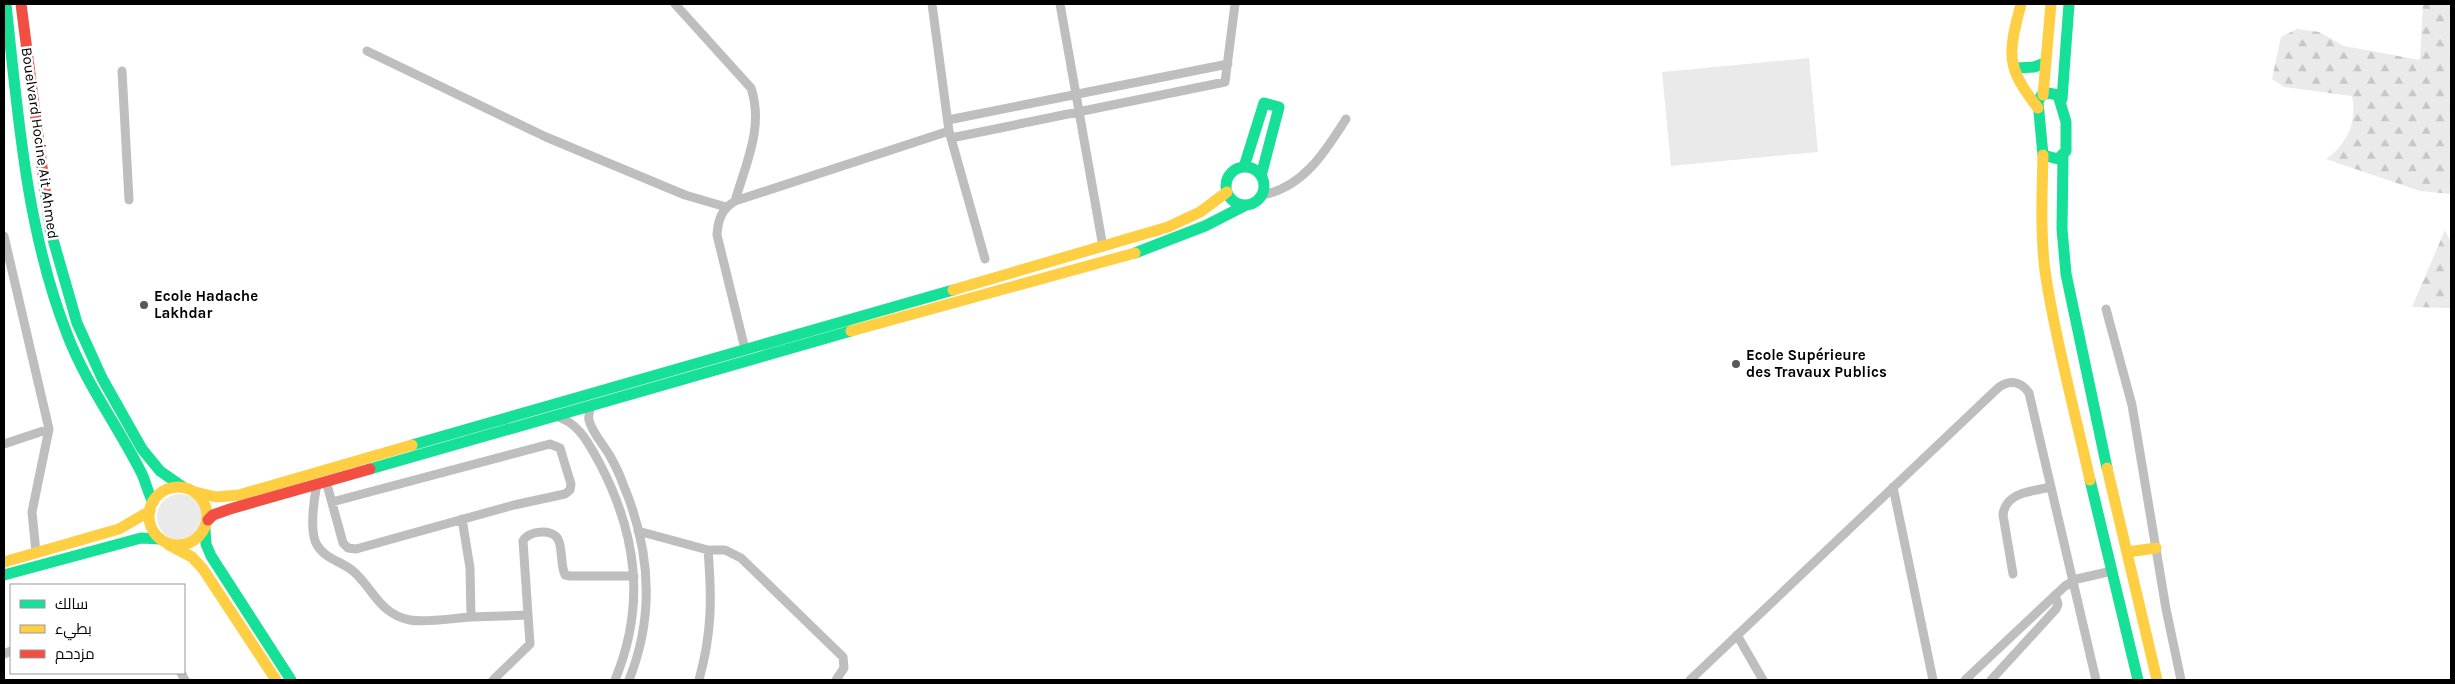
<svg xmlns="http://www.w3.org/2000/svg" width="2455" height="684" font-family="Karla,Cairo,sans-serif">
<style>
.green{fill:#eaeaea}
.forest{fill:url(#forest-firs)}
.lines{fill:none;stroke-linecap:round;stroke-linejoin:round}
.street{stroke:#bebebe;stroke-width:9}
.fast{stroke:#16e098;stroke-width:11}
.slow{stroke:#ffcf43;stroke-width:11}
.jam{stroke:#f24e42;stroke-width:11}
.poi-dot{fill:#595959;stroke:#fff;stroke-width:2}
.labels{text-anchor:middle;stroke-width:5;stroke-linejoin:round;paint-order:stroke}
.street-label{font-size:15px;fill:#000;stroke:#fff}
.poi-label{font-size:15px;font-weight:bold;fill:#000;stroke:#fff;text-anchor:start}
</style>
<defs>
<pattern id="forest-firs" width="22" height="20" patternUnits="userSpaceOnUse" patternTransform="scale(1.25)"><rect width="22" height="20" fill="#eaeaea"/><path d="M5 1l3.5 6h-7zM16 11l3.5 6h-7z" fill="#c7c7c7"/></pattern>
</defs>
<rect width="100%" height="100%" fill="#fff"/>
<path class="green" d="M1809,58L1818,152L1671,166L1662,72Z
M157 517a23 23 0 1 1 46 0a23 23 0 1 1-46 0Z"/>
<path class="forest" d="M2423,4H2451V194L2420,191L2326,159C2348,143 2357,123 2352,96L2284,87L2272,79L2281,37L2297,29L2319,32L2344,46L2420,60Z
M2445,230L2451,243V308L2412,307Z"/>
<g class="lines">
<path class="street" d="M675,4L751,88C764,127 746,163 735,201
M932,4L949,131L985,259
M1060,4L1103,247
M367,51L546,137L685,195L726,207
M122,71L129,200
M948,120L1228,64
M951,138L1225,82L1235,4
M1262,195C1303,188 1325,152 1346,119
M4,236L49,429L32,512L36,553
M2106,309L2132,405L2166,609L2181,680
M745,349L717,235C718,219 722,209 735,201L949,131
M591,405C590,410 588,415 589,420C592,433 604,445 610,456C615,465 620,475 623,484C650,548 655,615 629,680
M555,416C579,422 589,444 600,464C637,535 646,605 615,680
M4,444L49,429
M326,481L343,543L348,548L356,549L514,505L565,494L570,490L571,484L560,448L550,444L332,502
M317,484C314,499 309,532 317,545C325,559 341,561 353,571C373,588 379,614 410,620C426,623 454,618 471,617
M1893,487L1933,680
M462,519L470,568L471,617L528,615
M638,531L708,550H725L741,558L843,657L844,668L836,680
M2013,574L2003,515C2005,492 2033,491 2051,487
M1737,635L1763,680
M4,654L11,651
M181,673L185,680
M493,680L530,644L523,541C527,531 552,528 558,539C563,549 560,564 565,575L570,576H634
M699,680C712,633 712,598 708,550
M1690,680L1998,388C2009,379 2021,381 2029,393L2096,680
M1965,680L2065,586L2077,579L2112,571
M1991,680L2056,609L2058,604L2055,595"/>
<path class="fast" d="M6,4C18,115 26,229 67,334C86,384 118,426 142,474C146,483 148,493 153,502
M2017,68L2034,67L2045,63
M2048,93L2058,95L2066,122V151L2058,159L2043,155L2038,102L2041,96Z
M2062,99L2069,4
M2063,157L2062,229L2066,274L2107,468
M1226 186a19 19 0 1 1 38 0a19 19 0 1 1-38 0Z
M1244,167L1264,103L1279,107L1261,176
M45,190L50,229L77,323L102,378L142,449L160,471L183,487
M1135,253L1205,226L1246,205
M412,445L953,290
M370,469L851,331
M2090,480L2138,680
M205,529L206,544L211,556L291,680
M4,575L141,538L160,539"/>
<path class="slow" d="M2021,4C2008,54 2005,66 2038,108
M2043,95L2051,4
M2043,155C2042,195 2040,238 2046,278C2057,346 2075,413 2090,480
M953,290L1168,227L1200,212L1227,192
M851,331L1135,253
M2107,468L2157,680
M149 516a29 29 0 1 1 58 0a29 29 0 1 1-58 0Z
M195,492L216,497L239,495L412,445
M169,545L192,557L203,569L276,680
M2127,552L2156,548
M4,562L119,529L150,511"/>
<path class="jam" d="M21,4L45,190
M208,520L213,515L230,509L370,469"/>
</g>
<g class="poi-dot">
<circle cx="144" cy="305" r="5"/>
<circle cx="1736" cy="364" r="5"/>
</g>
<g class="labels">
<g class="street-label">
<text transform="translate(40 143) rotate(82)" y="5">Bouelvard Hocine Ait Ahmed</text>
</g>
<g class="poi-label">
<text x="154" y="301">Ecole Hadache<tspan x="154" dy="17">Lakhdar</tspan></text>
<text x="1746" y="360">Ecole Supérieure<tspan x="1746" dy="17">des Travaux Publics</tspan></text>
</g>
</g>
<rect width="2455" height="684" fill="none" stroke="#000000" stroke-width="10"/>
<rect x="10" y="584" width="175" height="90" fill="#ffffff" stroke="#999999"/>
<rect x="20" y="600" width="25" height="8" fill="#16e098" stroke="#999999"/>
<text x="55" y="609" font-size="15" fill="#000000">سالك</text>
<rect x="20" y="625" width="25" height="8" fill="#ffcf43" stroke="#999999"/>
<text x="55" y="634" font-size="15" fill="#000000">بطيء</text>
<rect x="20" y="650" width="25" height="8" fill="#f24e42" stroke="#999999"/>
<text x="55" y="659" font-size="15" fill="#000000">مزدحم</text>
</svg>
